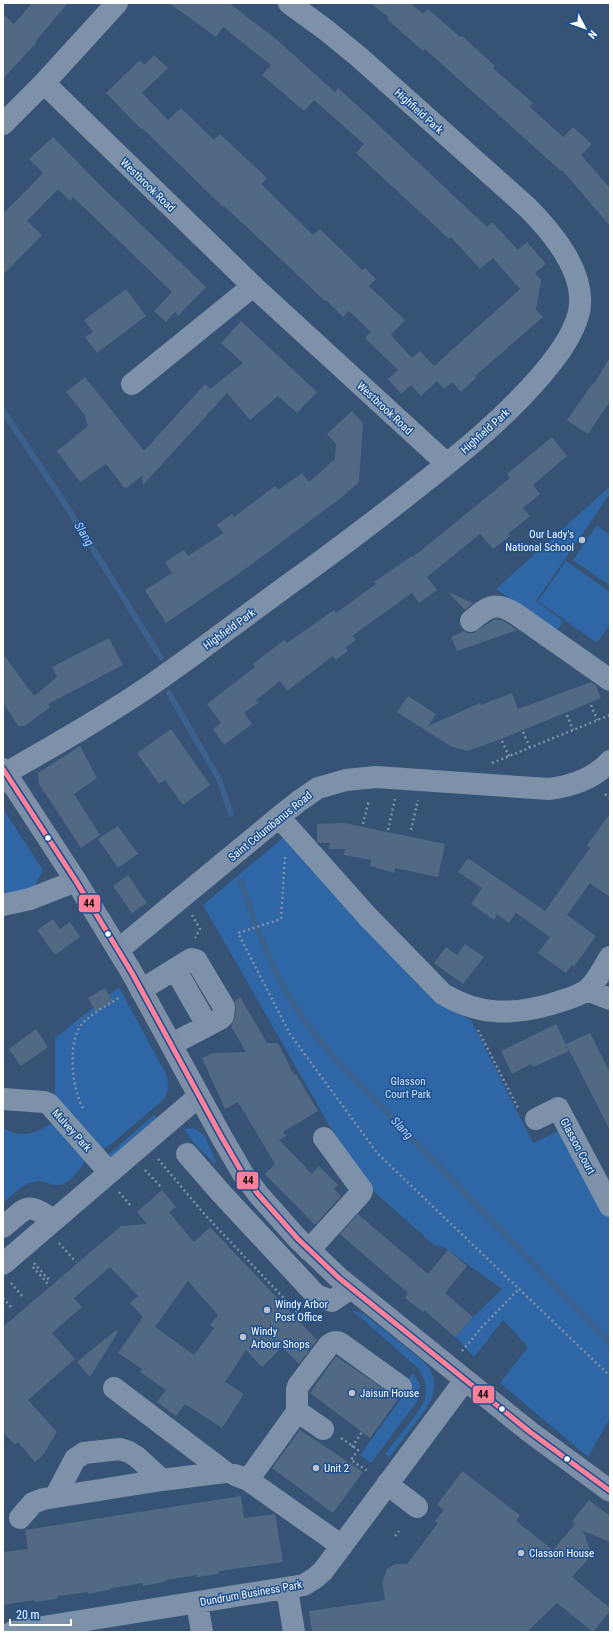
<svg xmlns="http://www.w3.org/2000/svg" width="613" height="1635" font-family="'Roboto Condensed',sans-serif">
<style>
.green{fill:#2f66a5}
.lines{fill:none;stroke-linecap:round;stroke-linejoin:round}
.stream{stroke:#3b618d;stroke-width:6}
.building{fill:#526984;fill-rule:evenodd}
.path{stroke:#7d92a8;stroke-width:2.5;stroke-dasharray:2 3;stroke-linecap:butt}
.minor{stroke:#7d92a8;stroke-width:22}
.major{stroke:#7d8ea7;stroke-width:22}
.bus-1-casing{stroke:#1b4f8f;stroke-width:8}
.bus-1{stroke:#ff8098;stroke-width:5}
.poi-dot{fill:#b9c2ce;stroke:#1b4f8f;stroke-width:1.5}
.bus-dot{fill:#fff;stroke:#1b4f8f;stroke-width:1.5}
.labels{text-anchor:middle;stroke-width:3;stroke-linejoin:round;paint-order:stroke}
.street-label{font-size:11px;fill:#fff;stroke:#1b4f8f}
.poi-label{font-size:11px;fill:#fff;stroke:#1b4f8f;text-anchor:start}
.park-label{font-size:11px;fill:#cfe3fa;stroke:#1b4f8f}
.water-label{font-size:12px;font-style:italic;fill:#b5d3f5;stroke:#1b4f8f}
.line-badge{stroke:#1b4f8f;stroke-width:1.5}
.pale-badge-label{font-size:11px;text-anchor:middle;font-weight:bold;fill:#111}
</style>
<rect width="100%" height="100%" fill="#365274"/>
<path class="green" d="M610,486V494L536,601L563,621L556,632L496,589Z
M597,525L610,535V586L573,560Z
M566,561L610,592V624L597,643L538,601Z
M3,809L43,870L32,891L3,896Z
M285,836L418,985L444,1007L471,1020L533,1143L559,1131L567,1139L610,1219V1418L588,1457L500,1383L528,1347L503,1320L474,1357L455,1337L473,1317L502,1289L445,1248L434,1245L370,1188L328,1123L203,905Z
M119,987L167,1076C169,1086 168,1092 163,1100L110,1145L105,1148L96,1147L59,1102L55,1093V1038Z
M154,1115L157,1119L111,1158L108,1155Z
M52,1122L86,1158C84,1167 69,1185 58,1185C50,1185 42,1179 34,1182C22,1184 12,1195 3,1203V1128C22,1139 35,1134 52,1122Z
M194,1128L204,1135L216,1161L215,1164L194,1143L184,1129Z
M352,1310L365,1315L423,1361C446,1385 430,1404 413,1426C405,1436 397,1447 389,1458L385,1454C393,1443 423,1409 425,1398C428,1387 424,1377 418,1368Z
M413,1373L420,1385L418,1400L371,1463L360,1455L403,1396L399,1393Z"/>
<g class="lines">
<path class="stream" d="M3,411L67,507L161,658
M169,693L219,779L231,814
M241,881C256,927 273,973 300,1014C312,1033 327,1049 342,1066L610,1343"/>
</g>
<path class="building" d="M32,3H68L35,42L36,43L3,79V14L14,24Z
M169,3H229L276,39L335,92L338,88L371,118L487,227L492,222L518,250L527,242L546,264L535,273L541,280L536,310L543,317L475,376L476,378L461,392L452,382L444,389L437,381L421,396L411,385L401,394L388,379L398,370L365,338L371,332L349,311L343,317L326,300L325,301L252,232L224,206L223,207L142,128L141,129L106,93L140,60L144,65L154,55L168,68L142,93L168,120L181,108L214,140L220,134L267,178L261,184L313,235L320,229L362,270L365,268L376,279L369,286L405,320L391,335L412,358L420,351L434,366L520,289L493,258L480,269L451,237L449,239L356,153L364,144L314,100L304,111L262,75L271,65L223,27L216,37Z
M370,3H410L423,14L428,9L460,37L462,36L495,66L493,68L533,103L530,107L563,137L573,127L592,144L581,155L610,188V226L562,170L561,171L425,49L423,51L387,19L389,17Z
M53,137L104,189L206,287L178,316L175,312L166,322L154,311L172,292L73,197L70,201L58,189L27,221L42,235L3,275V214L43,173L29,159Z
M126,289L146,316L97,353L85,337L93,332L84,320Z
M241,321L317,392L297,413L278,396L250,420L227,393L143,485L142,476L125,489L106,464L80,482L57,451L88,426L84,414L66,392L85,377L144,451L205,384L210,389L243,363L221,343Z
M610,357V401L588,434L567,420L593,383L594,384Z
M352,411L363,423L359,482L342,497L248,567L166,623L145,590L172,573L165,562L184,550L188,556L223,533L217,525L232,514L234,517L275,486L278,490L302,473L309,482L335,459L336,444L327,434Z
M552,437L567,456L533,485L540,494L523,508L530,516L508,534L510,536L493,549L480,534L427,577L437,590L419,603L412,593L352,636L356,640L346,647L348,651L336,660L333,656L287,691L280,681L256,700L258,703L244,713L252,724L224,745L213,729L221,723L207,704L246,674L255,667L253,664L284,640L287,643L334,610L336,613L376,584L374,582L412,556L413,557L510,478L507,474Z
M448,592L473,603L465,610Z
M495,619L504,621L517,630L457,651L451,637L464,631L467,633H474Z
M109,638L123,665L48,704L50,707L25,726H18L3,702V654L34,696L57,677L52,667Z
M591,682L596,686L601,698L499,740L467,751L450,746L397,712L408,696L436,714L428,726L480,703L481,705L512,693L518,709Z
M171,729L210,785L183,805L165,780L159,784L137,753Z
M80,746L97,778L74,794L100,835L81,848L39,784L38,773Z
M610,814V897L590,883L567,915L596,936L574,967L572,965L566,973L538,953L550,937L516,913L509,923L497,914L494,920L471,904L482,888L458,872L468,858L545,911L590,848L587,845Z
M344,823L445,844L438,877L395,868L394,873L370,866L371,860L344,855L345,849H329L330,843H319L317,841V824Z
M118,826L138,854L118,868L98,839Z
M128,875L147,903L132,913L113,886Z
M53,919L60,929L70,922L80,937L55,955L37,930Z
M465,944L484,957L463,984L434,963L446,947L457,955Z
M105,988L113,1001L96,1012L88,998Z
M240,997L267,1043H278L294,1075L296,1074L318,1111L283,1132L286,1136L279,1140L312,1174L319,1166L338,1185L334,1189L341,1196L315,1225L265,1174L275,1164L238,1102L225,1109L202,1058L213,1053L246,1052L231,1026L235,1017L236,1008L235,1001Z
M556,1024L569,1051L533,1067L531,1064L512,1074L501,1051Z
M36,1029L48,1047L21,1066L9,1049Z
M590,1033L610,1073V1130L566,1044Z
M162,1190L176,1207L169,1212L194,1242L210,1227L317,1340L299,1364L282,1347L262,1367L246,1350L225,1382L244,1394L222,1428L185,1404L176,1416L157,1402L166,1390L140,1372L142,1369L118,1353L143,1317L130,1303L138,1296L110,1267L74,1298L82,1307L52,1333L75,1359L28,1400L57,1432L43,1455L35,1462L18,1442L15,1445L3,1432V1327L121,1226L147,1224L137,1212ZM188,1281L218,1315L210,1325L214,1328L194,1355L155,1327Z
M358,1214L428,1274L448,1250L467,1266L445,1293L473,1317L455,1337L424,1310L423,1312L405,1298L408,1293L340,1234Z
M116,1330L118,1332L90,1377L77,1362Z
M336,1356L398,1399L370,1438L310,1393Z
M300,1430L363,1472L333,1513L272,1468Z
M462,1471L520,1515L516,1521L553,1550L575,1524L572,1521L589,1500L610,1516V1542L583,1531L592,1555L572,1577L610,1608V1611L593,1632L557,1603L527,1632H312L309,1611L385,1600L382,1582L387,1569L395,1564H407L438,1523L435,1521L444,1510L437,1505Z
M241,1496L244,1518L275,1514L283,1562L220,1571L218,1574L197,1577V1575L166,1580L164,1582L143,1586V1583L112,1588L109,1590L88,1594V1592L58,1596L56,1599L35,1602L34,1600L3,1605V1552L28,1549L25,1530Z"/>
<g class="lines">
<path class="path" d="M591,705L597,720
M567,715L573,730
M523,732L530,748
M502,741L509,756
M492,763L610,715
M605,794L610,798
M363,824L369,800
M388,830L395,799
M411,830L418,800
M285,857L281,919L238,933L290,1034L378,1154L610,1376
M192,915L200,929L195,938
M478,1030L518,1108
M83,1108C72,1090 67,1041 82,1024C93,1012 108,1005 120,997
M158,1159L206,1216L296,1311L301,1315L312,1318
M145,1170L161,1187
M119,1192L131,1206
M59,1243L76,1262
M34,1263L50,1281
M33,1267L48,1284
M11,1283L24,1298
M3,1298L12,1308
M462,1351L482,1327L520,1288
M341,1438L358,1450L351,1460L369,1472
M352,1447L362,1432
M395,1536L399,1531"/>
<path class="minor" d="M44,83L253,286L447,464
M3,124L44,83L117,3
M132,384L253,286
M471,621C488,606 496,601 516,614L610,680
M6,773C55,745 104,717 151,685C202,650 251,611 302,575C343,545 383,515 423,483C464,451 504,418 539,378C555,359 573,337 579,312C587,273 552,232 527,207L359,57L326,30L289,3
M279,817L368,917L443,994C480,1016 512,1015 552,1004C564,1000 577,997 587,990C597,982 603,968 610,957
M3,905L30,899L76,881
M118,950L279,817L299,801L318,788L346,780L376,777L549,789C572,786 594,779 610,761
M175,969L207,1025
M141,990L191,959L196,960L224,1007L223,1016L220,1019L172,1044
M587,990L610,999
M3,1099L44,1102L49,1104L109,1172
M536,1119L558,1108L610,1206
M187,1154L221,1193L316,1295L332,1301L351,1288
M3,1227C28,1207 25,1201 53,1220
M309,1250L361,1193L362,1190L324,1138
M3,1264L199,1096
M297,1411L323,1429
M235,1475L248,1480L342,1546
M248,1480L297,1412V1390L298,1386L329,1345C333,1342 336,1341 340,1343L401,1387
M387,1484L417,1507
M55,1497L75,1459L84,1453L120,1449L129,1452L137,1457L162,1480
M20,1518L33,1503L43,1499L162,1480L225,1472L114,1388
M287,1589L294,1632
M197,1603L202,1632
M12,1632L304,1585L315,1578L323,1571L465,1380"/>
<path class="major" d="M3,769L76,881L132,973L221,1136L243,1174L258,1194L298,1239L339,1278L530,1432L610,1491"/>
<g class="bus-1-casing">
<path id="bus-1" d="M3,769L76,881L132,973L221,1136L243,1174L258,1194L298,1239L339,1278L530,1432L610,1491"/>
</g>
<use href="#bus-1" class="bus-1"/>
</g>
<g class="poi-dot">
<circle cx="582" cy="540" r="4"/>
<circle cx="267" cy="1310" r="4"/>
<circle cx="243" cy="1337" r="4"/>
<circle cx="352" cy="1393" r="4"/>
<circle cx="316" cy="1468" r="4"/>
<circle cx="521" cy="1553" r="4"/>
</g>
<g class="bus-dot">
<circle cx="48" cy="838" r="3.5"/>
<circle cx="108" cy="934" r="3.5"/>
<circle cx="502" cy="1409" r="3.5"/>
<circle cx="567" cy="1459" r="3.5"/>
</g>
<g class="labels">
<g class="street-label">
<text transform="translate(419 111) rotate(42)" y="4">Highfield Park</text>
<text transform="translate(148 185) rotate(44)" y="4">Westbrook Road</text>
<text transform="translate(385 408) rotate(43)" y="4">Westbrook Road</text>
<text transform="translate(485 431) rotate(-42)" y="4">Highfield Park</text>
<text transform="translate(229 629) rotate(-36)" y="4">Highfield Park</text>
<text transform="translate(270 826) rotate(-39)" y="4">Saint Columbanus Road</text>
<text transform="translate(72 1130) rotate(48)" y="4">Mulvey Park</text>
<text transform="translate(578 1146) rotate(62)" y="4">Glasson Court</text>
<text transform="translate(251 1593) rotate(-10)" y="4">Dundrum Business Park</text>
</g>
<g class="poi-label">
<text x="574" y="538" text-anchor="end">Our Lady's<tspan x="574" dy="13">National School</tspan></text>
<text x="275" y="1308">Windy Arbor<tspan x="275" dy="13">Post Office</tspan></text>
<text x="251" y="1335">Windy<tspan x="251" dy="13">Arbour Shops</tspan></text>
<text x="360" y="1397">Jaisun House</text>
<text x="324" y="1472">Unit 2</text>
<text x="529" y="1557">Classon House</text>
</g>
<g class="park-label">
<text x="408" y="1085">Glasson<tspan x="408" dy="13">Court Park</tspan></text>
</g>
<g class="water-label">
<text transform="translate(84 534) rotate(58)" y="4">Slang</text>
<text transform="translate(402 1128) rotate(46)" y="4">Slang</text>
</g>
</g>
<g class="line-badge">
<rect x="78" y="894" width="23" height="19" rx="4" fill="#ff8098"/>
<rect x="236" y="1171" width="23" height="19" rx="4" fill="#ff8098"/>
<rect x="472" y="1385" width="23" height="19" rx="4" fill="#ff8098"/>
</g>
<g class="pale-badge-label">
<text x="89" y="907">44</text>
<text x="248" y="1184">44</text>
<text x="483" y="1398">44</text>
</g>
<rect width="613" height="1635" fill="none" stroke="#ffffff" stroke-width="8"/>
<g transform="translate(585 28) rotate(131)" stroke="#1b4f8f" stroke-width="3" paint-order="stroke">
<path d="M0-3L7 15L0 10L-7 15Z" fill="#ffffff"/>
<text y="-6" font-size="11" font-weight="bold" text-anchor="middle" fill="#ffffff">N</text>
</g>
<path d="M10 1619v6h61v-6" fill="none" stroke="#ffffff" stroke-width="2"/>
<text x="16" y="1619" font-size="12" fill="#ffffff" stroke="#1b4f8f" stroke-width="3" paint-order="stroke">20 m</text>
</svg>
